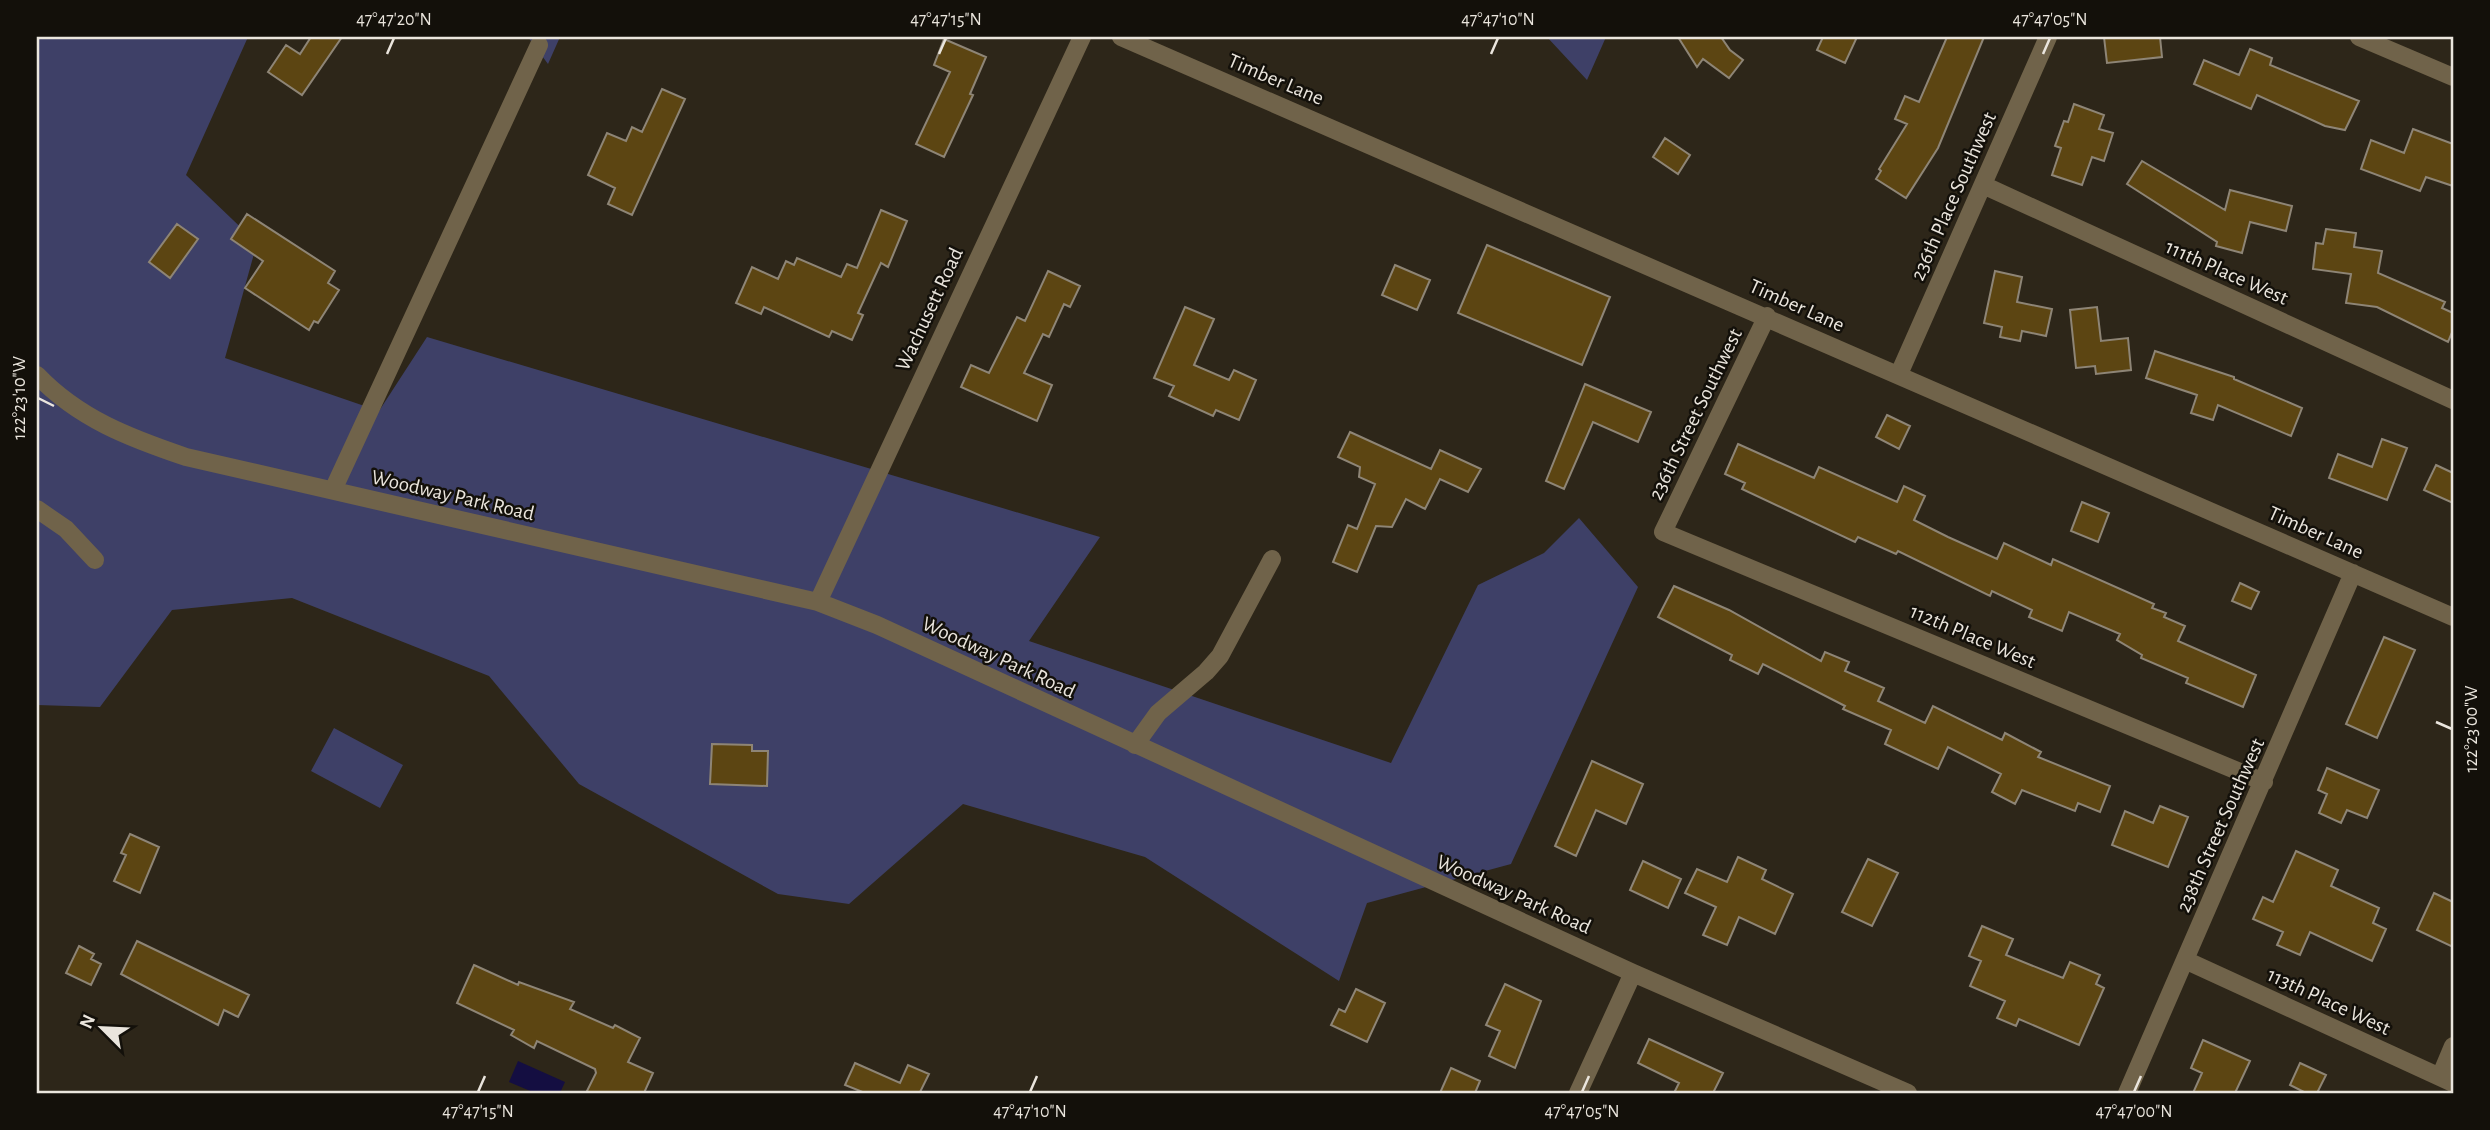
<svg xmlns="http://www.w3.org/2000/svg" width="2490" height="1130" font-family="'Alegreya Sans',sans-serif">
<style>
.green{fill:#3e4067}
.water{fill:#140e41}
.building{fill:#5c4512;stroke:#8e8576;stroke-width:2}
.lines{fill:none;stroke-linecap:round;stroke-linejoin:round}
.minor{stroke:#70634a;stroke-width:18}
.ticks{fill:none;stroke:#eae5dd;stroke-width:2.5}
.labels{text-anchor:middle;stroke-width:5;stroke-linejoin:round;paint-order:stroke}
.street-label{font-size:21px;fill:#eae5dd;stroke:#13100a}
.neatline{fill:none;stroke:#eae5dd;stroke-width:2.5}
.ticks-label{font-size:18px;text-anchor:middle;fill:#eae5dd}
</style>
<rect width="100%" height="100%" fill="#2d2619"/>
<path class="green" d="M37,37H248L186,175L257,243L225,358L379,411L427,337L1100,537L1029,641L1391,763L1478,585L1544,553L1579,518L1638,587L1511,864L1367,903L1339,981L1145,857L963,804L849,904L778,894L579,784L489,676L292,598L172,610L100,707L37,705Z
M528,37H560L548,64Z
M1547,37H1606L1587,80Z
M334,728L403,765L380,808L311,771Z"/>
<path class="water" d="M518,1061L565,1082L560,1093H535L509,1082Z"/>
<path class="building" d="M311,37H342L302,95L268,72L286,45L300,54Z
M1678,37H1721L1730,50L1743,60L1729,78L1703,59L1697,67Z
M1823,37H1857L1845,63L1817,50Z
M1947,37H1984L1938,148L1906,198L1876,179L1881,171L1879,169L1907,124L1895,119L1905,96L1919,102Z
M2104,37H2160L2162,57L2107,63Z
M944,39L986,57L970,94L973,95L944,157L916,144L950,72L934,65Z
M2250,49L2272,58L2270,65L2359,101L2345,130L2325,126L2257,95L2251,109L2194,84L2204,60L2239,75Z
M662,89L685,99L632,215L608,204L615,188L588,175L607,133L626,141L632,127L642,132Z
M2074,104L2104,115L2099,129L2113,133L2104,161L2092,157L2082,185L2052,175L2061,148L2055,146L2064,121L2068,122Z
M2413,129L2453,144V186L2426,177L2420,191L2361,169L2371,140L2404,153Z
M1665,138L1690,155L1678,174L1653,157Z
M2142,161L2225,210L2230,190L2292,206L2286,231L2250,222L2242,253L2216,246L2217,242L2127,184Z
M881,210L907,221L888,267L881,263L858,313L863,315L852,340L832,331L829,337L764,307L761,314L736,303L752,267L778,279L786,261L794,265L797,258L841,277L847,264L857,268Z
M247,214L335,271L328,283L339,290L318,323L314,321L309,330L245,288L263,261L231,239Z
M177,224L198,239L170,278L149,262Z
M2326,229L2356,233L2354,247L2382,251L2378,273L2445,302L2442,308L2453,313V330L2448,342L2377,307L2346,303L2351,274L2313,269L2316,243L2323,244Z
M1487,245L1610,297L1582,365L1458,313Z
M1395,265L1430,280L1417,310L1382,295Z
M1048,271L1080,286L1070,307L1064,304L1049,337L1043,334L1024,373L1052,385L1037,421L961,387L971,365L989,373L1017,317L1025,321Z
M1995,271L2022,277L2017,302L2052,309L2046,336L2022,331L2020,341L2000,337L2002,327L1984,323Z
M1185,307L1214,319L1194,365L1229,380L1234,370L1256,380L1239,420L1216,410L1213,416L1169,396L1174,386L1154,378Z
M2097,307L2101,341L2128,338L2131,370L2096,374L2095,366L2076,368L2070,310Z
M2155,351L2234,377V379L2302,408L2291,436L2218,405L2213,420L2191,413L2197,395L2146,378Z
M1585,384L1651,412L1638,442L1593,422L1564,489L1546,481Z
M1887,415L1910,426L1899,449L1876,437Z
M1350,432L1431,469L1440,450L1481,469L1468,492L1440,479L1425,509L1406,499L1392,527L1376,526L1357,572L1333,562L1348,525L1357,529L1375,484L1359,477L1360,467L1338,457Z
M2382,439L2407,448L2387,500L2329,478L2338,454L2372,467Z
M1738,444L1814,478L1819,467L1897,502L1904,486L1925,496L1914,520L1948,537L1997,559L2004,543L2051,565L2053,559L2154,604L2152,608L2166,613L2164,617L2185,626L2178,641L2256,675L2243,707L2186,683L2188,678L2141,658L2142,655L2117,640L2120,634L2069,612L2062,631L2029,617L2032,610L1992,591L1990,596L1898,551L1896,554L1858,537L1855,542L1742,489L1745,483L1725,474Z
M2436,465L2453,473V503L2424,490Z
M2082,502L2109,513L2098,542L2071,531Z
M2240,583L2259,592L2251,609L2232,601Z
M1674,586L1729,610L1821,661L1825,652L1849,662L1845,671L1884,688L1878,701L1925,723L1933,706L2002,740L2005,733L2041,752L2038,757L2110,786L2100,812L2078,803L2075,811L2022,790L2015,804L1992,792L2001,774L1948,747L1938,769L1885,744L1891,730L1843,709L1845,706L1763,664L1758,674L1730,660L1732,655L1658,617Z
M2384,637L2415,650L2377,738L2346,724Z
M712,744L752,745V751H768L767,786L710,784Z
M1592,761L1643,784L1626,824L1596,810L1576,856L1555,846Z
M2327,768L2379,790L2367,818L2347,810L2341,823L2319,813L2327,794L2318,790Z
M2160,806L2188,817L2168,867L2112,845L2125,811L2153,823Z
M130,834L159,847L140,893L114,881L126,855L121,853Z
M2296,851L2338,870L2331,886L2379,908L2373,923L2386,929L2372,961L2310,932L2300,955L2277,945L2283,932L2253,919L2263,897L2273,902Z
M1738,857L1766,870L1762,879L1793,894L1775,934L1739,917L1727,945L1703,935L1716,907L1685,893L1697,869L1727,882Z
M1868,859L1898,873L1872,926L1842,912Z
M1643,861L1681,879L1668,908L1630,890Z
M2434,893L2453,902V947L2417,930Z
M1982,926L2013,939L2006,955L2063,978L2070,962L2100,975L2096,984L2104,988L2079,1045L2019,1019L2016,1026L1997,1018L2005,1001L1970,986L1981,961L1969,956Z
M137,941L249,995L238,1017L224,1010L218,1025L121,974Z
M79,946L94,954L91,959L101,964L91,985L66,973Z
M474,965L518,985L519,982L574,1002L570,1009L613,1028L615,1025L640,1038L628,1062L653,1073L644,1093H586L596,1073L595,1069L537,1041L534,1048L511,1035L514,1030L457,1003Z
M1505,984L1541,1001L1515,1068L1489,1056L1500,1031L1486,1025Z
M1356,989L1385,1003L1367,1042L1331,1025L1339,1009L1345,1012Z
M1649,1039L1723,1073L1713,1093H1674L1679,1083L1638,1063Z
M2203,1040L2250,1061L2235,1093H2193L2202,1073L2191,1068Z
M855,1063L900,1083L908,1065L929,1074L920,1092L924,1093H865L845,1085Z
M2300,1063L2326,1075L2317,1093H2306L2290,1085Z
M1451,1068L1480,1081L1475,1093H1440Z"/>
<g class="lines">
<path class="minor" d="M1121,37L2453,617
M2359,37L2453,77
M1983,185L2453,400
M1767,316L1663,532L2264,782
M1899,374L2048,37
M37,375C79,419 130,438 186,457L818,602L877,625L1633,973L1908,1093
M333,490L539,45
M37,509L66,529L95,560
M818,602L1082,37
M1135,745L1158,713L1206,672L1220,656L1272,559
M2185,960L2453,1083
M2440,1077L2453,1046
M1578,1093L1633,973
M2127,1093L2353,573"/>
</g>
<path class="ticks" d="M387,54L394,38M939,54L946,38M1491,54L1498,38M2043,54L2050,38M38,398L54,406M2436,722L2452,729M478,1092L485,1076M1030,1092L1037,1076M1582,1092L1589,1076M2134,1092L2141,1076"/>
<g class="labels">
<g class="street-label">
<text transform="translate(1276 79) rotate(23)" y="7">Timber Lane</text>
<text transform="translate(1953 196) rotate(-66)" y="7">236th Place Southwest</text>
<text transform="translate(2227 272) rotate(24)" y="7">111th Place West</text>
<text transform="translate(1797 305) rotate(24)" y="7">Timber Lane</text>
<text transform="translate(929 309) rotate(-65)" y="7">Wachusett Road</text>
<text transform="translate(1695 414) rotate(-64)" y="7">236th Street Southwest</text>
<text transform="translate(453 495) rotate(13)" y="7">Woodway Park Road</text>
<text transform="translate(2316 532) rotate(24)" y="7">Timber Lane</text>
<text transform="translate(1973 636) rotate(23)" y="7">112th Place West</text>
<text transform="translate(999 657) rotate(25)" y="7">Woodway Park Road</text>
<text transform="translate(2220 825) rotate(-66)" y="7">238th Street Southwest</text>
<text transform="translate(1514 894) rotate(24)" y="7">Woodway Park Road</text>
<text transform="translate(2329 1001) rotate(25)" y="7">113th Place West</text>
</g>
</g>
<rect width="2490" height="1130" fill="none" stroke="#13100a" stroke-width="77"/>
<g transform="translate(102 1028) rotate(294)" stroke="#13100a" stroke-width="5" paint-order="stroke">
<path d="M0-5L12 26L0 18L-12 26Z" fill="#eae5dd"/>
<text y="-10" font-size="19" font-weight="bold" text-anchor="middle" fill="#eae5dd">N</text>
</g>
<rect x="38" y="38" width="2414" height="1054" class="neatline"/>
<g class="ticks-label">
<text x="394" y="25">47°47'20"N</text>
<text x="946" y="25">47°47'15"N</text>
<text x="1498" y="25">47°47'10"N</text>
<text x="2050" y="25">47°47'05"N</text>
<text transform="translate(19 398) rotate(-90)" y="6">122°23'10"W</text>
<text transform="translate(2471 729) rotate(-90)" y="6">122°23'00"W</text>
<text x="478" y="1117">47°47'15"N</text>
<text x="1030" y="1117">47°47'10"N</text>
<text x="1582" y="1117">47°47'05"N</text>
<text x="2134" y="1117">47°47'00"N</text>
</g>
</svg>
